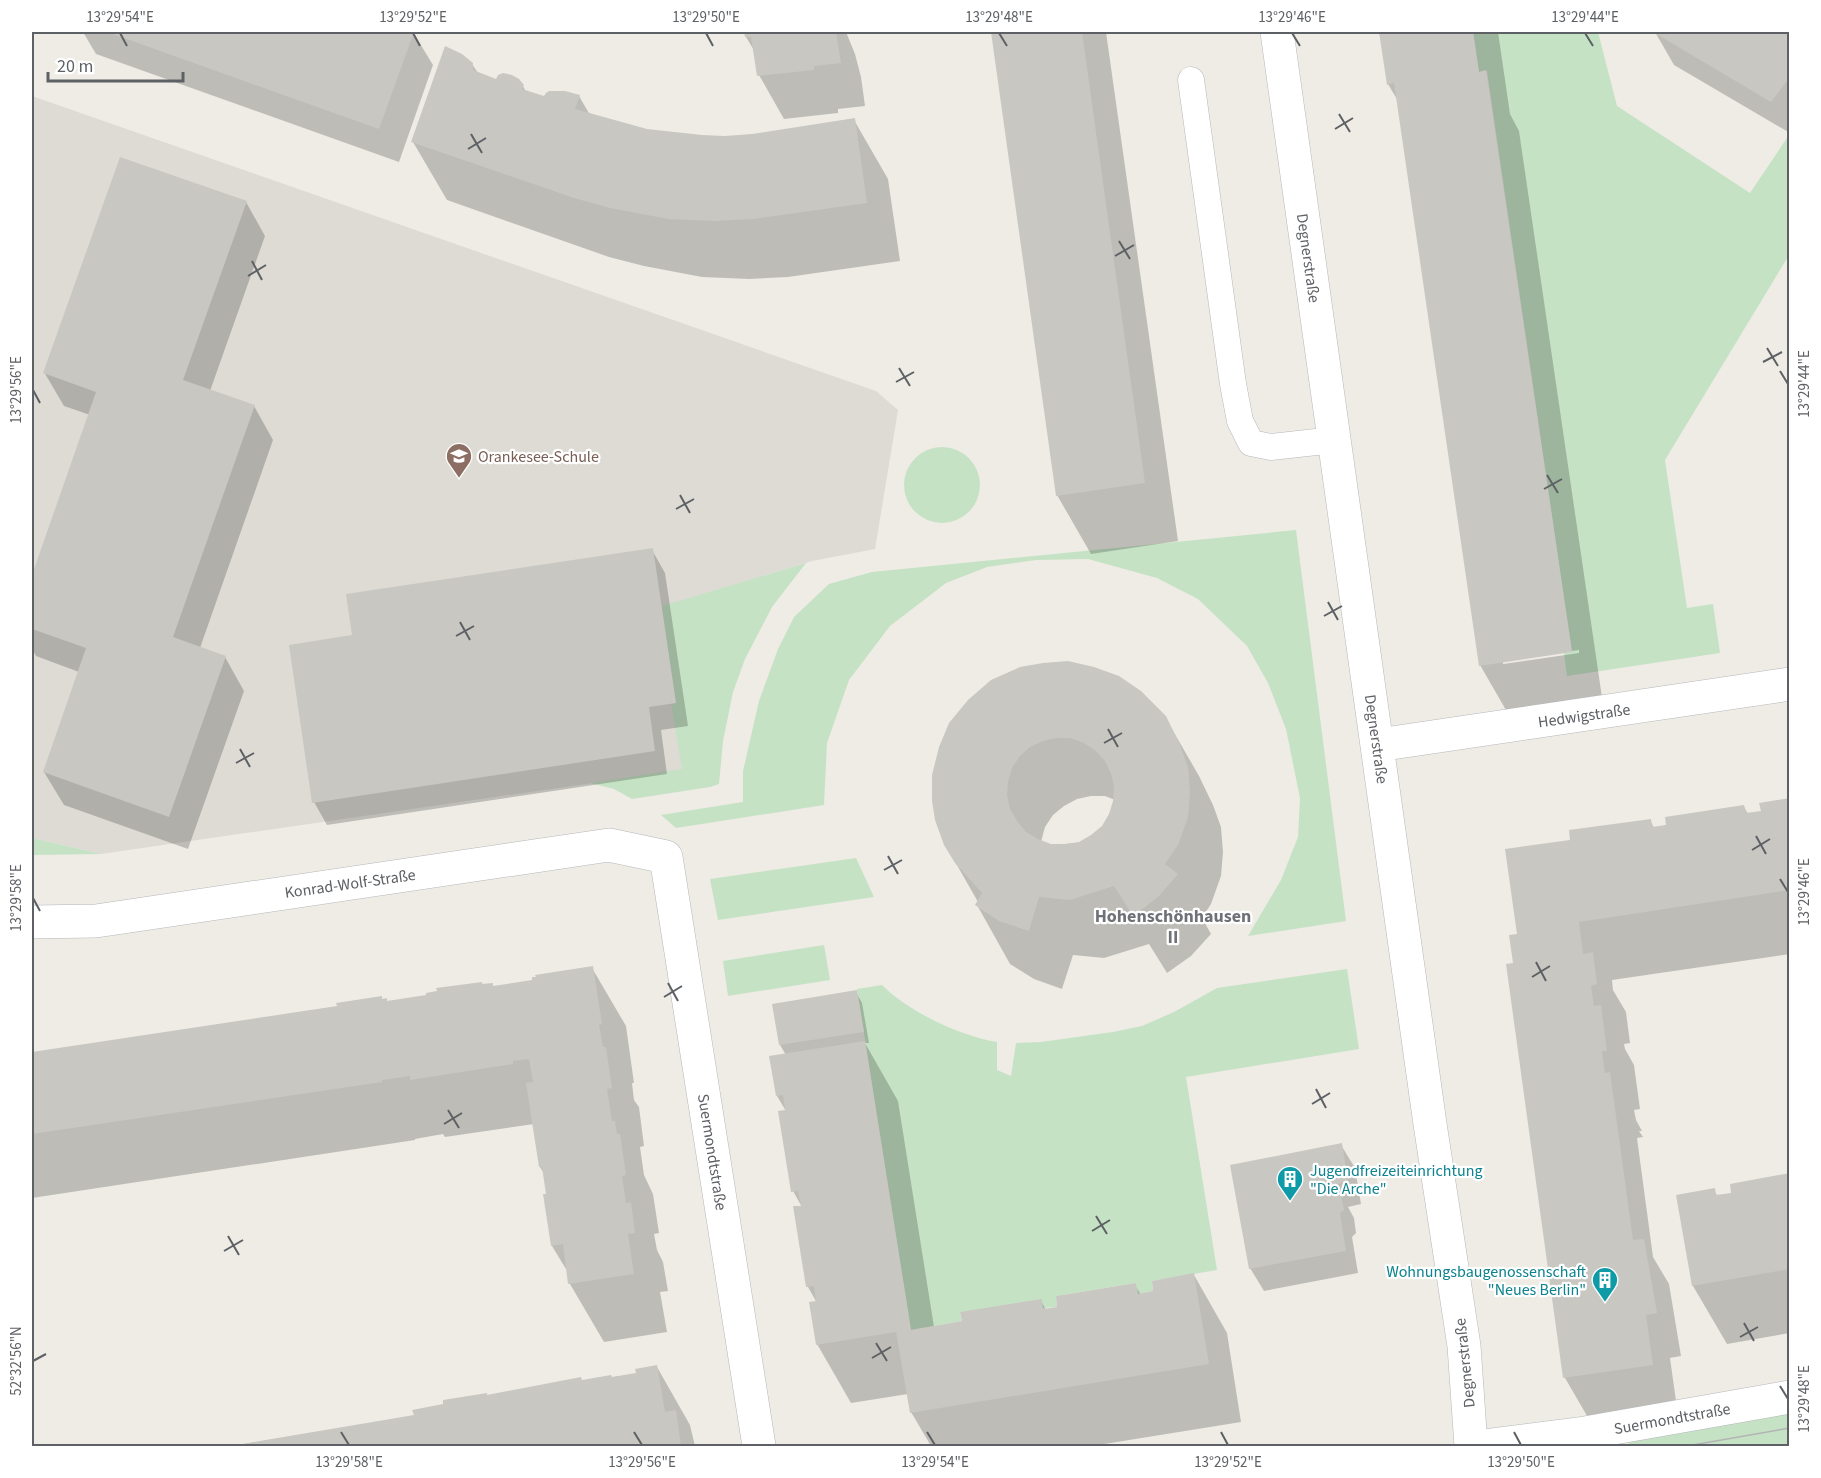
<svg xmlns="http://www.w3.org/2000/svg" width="1821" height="1478" font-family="'Source Sans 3',sans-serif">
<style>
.education{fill:#dddbd4}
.green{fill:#c5e2c5}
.shadow{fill:#0003;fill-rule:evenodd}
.building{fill:#c9c7c2;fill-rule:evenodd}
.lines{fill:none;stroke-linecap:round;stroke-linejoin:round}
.service-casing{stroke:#b6b7bb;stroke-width:27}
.minor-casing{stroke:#b6b7bb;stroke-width:34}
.secondary-casing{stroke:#b4b7bb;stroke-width:34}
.service{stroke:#fff;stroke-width:26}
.minor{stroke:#fff;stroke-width:33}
.secondary{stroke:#fff;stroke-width:33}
.tram{stroke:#b3b4b4;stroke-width:1.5}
.ticks{fill:none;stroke:#5d6064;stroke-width:2}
.labels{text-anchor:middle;stroke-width:4.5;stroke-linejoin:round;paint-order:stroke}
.street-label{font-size:16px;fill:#5d6064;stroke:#fff}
.education-label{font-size:16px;fill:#785e54;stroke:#fff;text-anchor:start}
.culture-label{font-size:16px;fill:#0d838f;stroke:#fff;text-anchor:start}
.neighbourhood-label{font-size:18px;font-weight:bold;fill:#6e7276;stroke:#fff}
.neatline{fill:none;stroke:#5d6064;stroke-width:2}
.ticks-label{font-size:15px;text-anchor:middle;fill:#5d6064}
</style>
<rect width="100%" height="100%" fill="#eeece5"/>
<path class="education" d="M32,96L876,391L898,410L875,549L812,561L694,597L682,770L101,854L32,838Z"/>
<path class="green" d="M1473,32H1598L1617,106L1750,193L1789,135V255L1665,460L1687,608L1713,604L1720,653L1567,676L1564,653L1572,652L1487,71L1479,72Z
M904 485a38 38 0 1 1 76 0a38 38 0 1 1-76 0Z
M1296,530L1346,921L1248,936L1281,880L1298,837L1300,798L1286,729L1268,683L1247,646L1198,599L1157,578L1088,559L1036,560L987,567L946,583L890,626L849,680L827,743L824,805L676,828L661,815L743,802V771L759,701L778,649L794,617L829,584L872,572Z
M806,563L772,607L745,659L733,692L723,741L719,784L710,787L632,799L614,789L590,783L682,769L671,704L676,703L662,606Z
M32,838L101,854L32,855Z
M856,858L874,897L718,920L710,879Z
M824,945L830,980L728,996L723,961Z
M1347,969L1359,1049L1186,1077L1217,1270L1152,1281L1153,1291L1138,1294L1136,1283L1056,1296L1057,1307L960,1313L962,1321L911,1330L857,989L882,985C909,1012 960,1036 997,1042V1070L1011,1076L1016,1043L1041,1042L1113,1032L1142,1026L1174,1012L1217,988Z
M1789,1413V1446H1627L1631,1441Z"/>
<path class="shadow" d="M83,32H413L433,65L399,162L96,54Z
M745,32H846L855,54L861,77L865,106L838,109V113L784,119L759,75L755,52L746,37Z
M992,32H1106L1178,541L1091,554L1057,495Z
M1380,32H1498L1510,114L1519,131L1604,711L1514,724L1480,665L1398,101L1388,84ZM1579,650V653L1503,664V661Z
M1655,32H1790V133L1674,65Z
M472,64L478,73L496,81L523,86L526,92L545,98L579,96L590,115L646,130L702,136L725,137L752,135L854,120L888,179L900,261L788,277L749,279L702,277L644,266L609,257L447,200L413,142Z
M246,202L265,236L210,391L254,406L273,440L200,648L225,657L244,691L188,849L64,805L44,772L79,672L36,656L32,649V579L90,415L64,406L44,372Z
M652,550L665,573L688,726L661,730L667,774L327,825L314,802L354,637Z
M1165,717L1199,776L1213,805L1221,827L1223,852L1221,876L1211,904L1202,918L1211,934L1191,956L1167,973L1149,944L1104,958L1073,955L1062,989L1034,979L1010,964L977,905L978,902L945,844L940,747ZM1091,796H1105L1115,800L1110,814L1103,827L1092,837L1079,843L1051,845L1041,842L1045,827L1053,815L1064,806L1077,799Z
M1790,800V954L1612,980L1613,990L1626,1012L1630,1043L1624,1044L1625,1049L1634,1065L1640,1109L1634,1110L1636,1120L1642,1131H1639L1643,1137L1637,1138L1653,1257L1669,1284L1681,1356L1670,1358L1677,1408L1590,1421L1565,1378L1515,964L1519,935L1572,841L1650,820L1654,828L1744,807L1748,814L1762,813Z
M592,968L626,1026L634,1083H632L634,1100L639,1107L644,1146L640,1147L644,1175L653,1194L659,1233L654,1234L657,1250L663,1262L668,1291L660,1292L667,1332L604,1342L570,1284L569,1274L552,1246L545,1175L540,1167L534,1124L445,1137L443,1134L415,1139V1140L32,1198V1053L338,1007L381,998L387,1002L428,996L482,983L483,986L493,987L534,981Z
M856,992L862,1003L869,1043H865L898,1101L934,1327L963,1322L1041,1301L1046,1310L1059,1308L1135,1285L1141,1295L1155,1292L1194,1275L1227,1333L1241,1422L1092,1446H931L911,1412L908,1394L851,1403L817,1344V1303L808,1287L802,1207L793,1191L786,1111L777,1096L786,1055L780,1045Z
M1341,1145L1355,1168L1361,1204L1348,1207L1354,1218L1356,1233L1352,1237L1358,1273L1264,1291L1250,1268Z
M1790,1175V1333L1727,1344L1693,1286L1678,1197L1714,1190L1718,1197L1733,1194Z
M657,1367L690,1425L695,1446H232L415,1416L487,1397L582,1381L638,1374Z"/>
<path class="building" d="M107,32H414L379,129Z
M744,32H836L841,63L814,66V70L757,76L751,37H745Z
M991,32H1082L1145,483L1056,496Z
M1379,32H1473L1479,72L1486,70L1572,652L1479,666L1394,83L1387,85Z
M1653,32H1790V77L1771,102Z
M445,46L462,54L473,63V70L496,79L498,75L503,73L512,75L519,79L524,85L522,89L544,96L546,93L549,91H565L580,95L575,109L647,129L702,135L725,136L752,134L855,118L867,203L753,219L714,221L668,219L610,208L574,198L411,142Z
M120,157L247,201L183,380L255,405L173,637L226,656L169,817L43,772L86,648L32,629V575L96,392L43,373Z
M653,548L676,703L649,707L655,751L312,803L289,645L352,635L346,594Z
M1068,661L1094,667L1119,676L1141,691L1166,716L1180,745L1188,767L1190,792L1188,817L1178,845L1165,864L1178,874L1158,897L1133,916L1114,886L1070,900L1039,897L1029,931L999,921L975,905L982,893L955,863L944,845L935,820L932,801V775L939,747L949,723L968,700L991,680L1020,667L1043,663ZM1056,738H1070L1084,743L1096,751L1105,761L1111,773L1114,787L1113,801L1109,814L1102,826L1091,835L1079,842L1065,844H1051L1038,839L1026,832L1017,821L1010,809L1007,795L1008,782L1012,768L1020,756L1030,747L1043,741Z
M1790,798V890L1579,922L1583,954L1593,952L1597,984L1591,986L1594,1006L1601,1005L1607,1051H1602L1605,1073L1610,1072L1633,1240L1644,1239L1657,1313L1646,1315L1653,1365L1563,1378L1506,964L1513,963L1509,935L1517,934L1505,849L1570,840L1569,830L1651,819L1652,827L1666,825L1665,817L1744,805L1746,813L1761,811L1759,803Z
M593,966L602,1024L599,1025L603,1047H606L612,1088L607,1089L612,1121H615L617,1134H620L626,1175L622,1176L626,1203L631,1202L635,1233L628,1234L634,1274L568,1284L563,1244L551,1246L543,1194H546L542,1167H539L526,1083L533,1082L529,1059L513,1061V1064L410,1080V1076L382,1080V1082L32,1134V1052L337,1006L336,1003L382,996V999L387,998V1001L426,995V993L437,991L436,988L482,982V984L493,983V986L532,980V977H536L535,975Z
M857,990L864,1032L779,1045L772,1004Z
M865,1041L911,1330L962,1321L960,1312L1042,1299L1043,1309L1057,1307L1056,1296L1136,1283L1138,1294L1153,1291L1152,1281L1194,1273L1209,1364L910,1413L896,1332L816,1345L809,1302L816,1301L814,1286L806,1287L793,1206H801L798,1191L791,1192L778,1111L785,1110L783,1095L776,1096L769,1056Z
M1342,1143L1348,1181L1335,1185L1341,1194L1344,1210L1340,1213L1346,1251L1249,1269L1230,1165Z
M1790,1173V1269L1692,1286L1676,1195L1715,1188L1716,1195L1731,1193L1730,1184Z
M657,1365L665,1412L676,1410L681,1446H231L414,1415L412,1410L443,1404V1400L487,1393V1395L581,1377L582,1380L611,1375L612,1377L636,1373L635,1369Z"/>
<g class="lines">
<g class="service-casing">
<path id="service" d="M1191,80L1233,384L1240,421L1251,443L1271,447L1334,440"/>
</g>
<g class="minor-casing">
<path id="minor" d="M1277,32L1430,1124L1464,1346L1471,1446
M1378,745L1790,684
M32,922L96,921L609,845L666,857L759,1446"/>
</g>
<g class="secondary-casing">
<path id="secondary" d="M1483,1446L1585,1433L1790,1397"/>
</g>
<use href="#service" class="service"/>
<use href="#minor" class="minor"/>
<use href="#secondary" class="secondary"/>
<path class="tram" d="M1687,1446L1790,1428
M1785,1446H1790"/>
</g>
<path class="ticks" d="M120,33L127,46M413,33L420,46M706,33L713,46M999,33L1007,46M1292,33L1300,46M1585,33L1593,46M1339,114L1350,132M1335,129L1353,118M471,134L482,153M468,149L486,138M1119,241L1130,259M1115,256L1134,245M252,261L262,280M248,276L266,265M1767,348L1778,366M1763,362L1782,352M899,368L910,386M1780,371L1788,384M896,382L914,372M33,390L40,403M1547,475L1558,493M1544,489L1562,479M680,495L690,513M676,509L694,499M1328,602L1338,620M1324,616L1342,606M460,622L470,640M456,636L474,626M1108,729L1118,747M1104,743L1122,733M240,749L250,767M236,763L254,753M1756,836L1766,854M1752,850L1770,839M888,856L898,874M884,870L902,860M1780,879L1788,892M33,898L40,911M1536,962L1546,981M1532,977L1550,966M668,983L678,1001M664,997L682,986M1316,1089L1326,1108M1312,1104L1330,1093M448,1110L459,1128M444,1124L462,1113M1096,1216L1107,1234M1092,1231L1110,1220M228,1236L239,1255M224,1251L243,1240M1744,1323L1754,1341M1740,1337L1758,1327M876,1343L887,1361M872,1358L891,1347M33,1361L46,1354M1780,1386L1788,1399M341,1432L349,1445M634,1432L642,1445M927,1432L935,1445M1221,1432L1228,1445M1514,1432L1521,1445"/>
<defs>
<g id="school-pin" transform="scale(1.35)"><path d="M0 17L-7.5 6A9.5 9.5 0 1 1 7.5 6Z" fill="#8d6e63" stroke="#fff"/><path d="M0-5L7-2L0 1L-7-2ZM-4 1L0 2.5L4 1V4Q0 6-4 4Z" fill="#fff"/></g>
<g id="building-pin" transform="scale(1.35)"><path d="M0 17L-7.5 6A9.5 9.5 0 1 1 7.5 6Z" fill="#0f9aa8" stroke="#fff"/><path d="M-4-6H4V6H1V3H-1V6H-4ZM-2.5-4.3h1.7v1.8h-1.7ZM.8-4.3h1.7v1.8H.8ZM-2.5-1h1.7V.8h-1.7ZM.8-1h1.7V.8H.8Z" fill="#fff"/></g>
</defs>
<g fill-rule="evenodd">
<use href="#school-pin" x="459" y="456"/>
<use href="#building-pin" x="1290" y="1179"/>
<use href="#building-pin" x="1605" y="1280"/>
</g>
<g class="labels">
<g class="street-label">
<text transform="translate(1309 258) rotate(82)" y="6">Degnerstraße</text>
<text transform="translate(1584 715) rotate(-8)" y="6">Hedwigstraße</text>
<text transform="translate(1377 739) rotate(82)" y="6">Degnerstraße</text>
<text transform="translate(350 883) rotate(-8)" y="6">Konrad-Wolf-Straße</text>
<text transform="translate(713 1152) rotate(81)" y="6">Suermondtstraße</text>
<text transform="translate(1464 1363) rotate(-96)" y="6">Degnerstraße</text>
<text transform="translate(1672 1418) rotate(-10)" y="6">Suermondtstraße</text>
</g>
<g class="education-label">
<text x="478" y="462">Orankesee-Schule</text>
</g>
<g class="culture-label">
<text x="1310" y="1176">Jugendfreizeiteinrichtung<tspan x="1310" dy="18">"Die Arche"</tspan></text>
<text x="1586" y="1277" text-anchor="end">Wohnungsbaugenossenschaft<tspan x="1586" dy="18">"Neues Berlin"</tspan></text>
</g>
<g class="neighbourhood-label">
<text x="1173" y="922">Hohenschönhausen<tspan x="1173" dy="21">II</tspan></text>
</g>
</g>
<rect width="1821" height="1478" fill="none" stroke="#ffffff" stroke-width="66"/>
<path d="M48 72v9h135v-9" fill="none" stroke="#5d6064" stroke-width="3"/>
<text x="57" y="72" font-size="18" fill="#5d6064" stroke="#ffffff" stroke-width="4.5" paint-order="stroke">20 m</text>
<rect x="33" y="33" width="1755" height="1412" class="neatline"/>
<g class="ticks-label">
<text x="120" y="22">13°29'54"E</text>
<text x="413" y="22">13°29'52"E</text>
<text x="706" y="22">13°29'50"E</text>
<text x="999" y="22">13°29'48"E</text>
<text x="1292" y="22">13°29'46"E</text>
<text x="1585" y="22">13°29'44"E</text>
<text transform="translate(1804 384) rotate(-90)" y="5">13°29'44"E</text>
<text transform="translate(16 390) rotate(-90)" y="5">13°29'56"E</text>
<text transform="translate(1804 892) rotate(-90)" y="5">13°29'46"E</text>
<text transform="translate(16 898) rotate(-90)" y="5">13°29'58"E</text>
<text transform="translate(16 1361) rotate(-90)" y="5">52°32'56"N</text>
<text transform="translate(1804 1399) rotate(-90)" y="5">13°29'48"E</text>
<text x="349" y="1467">13°29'58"E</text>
<text x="642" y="1467">13°29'56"E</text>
<text x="935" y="1467">13°29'54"E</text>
<text x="1228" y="1467">13°29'52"E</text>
<text x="1521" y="1467">13°29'50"E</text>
</g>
</svg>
